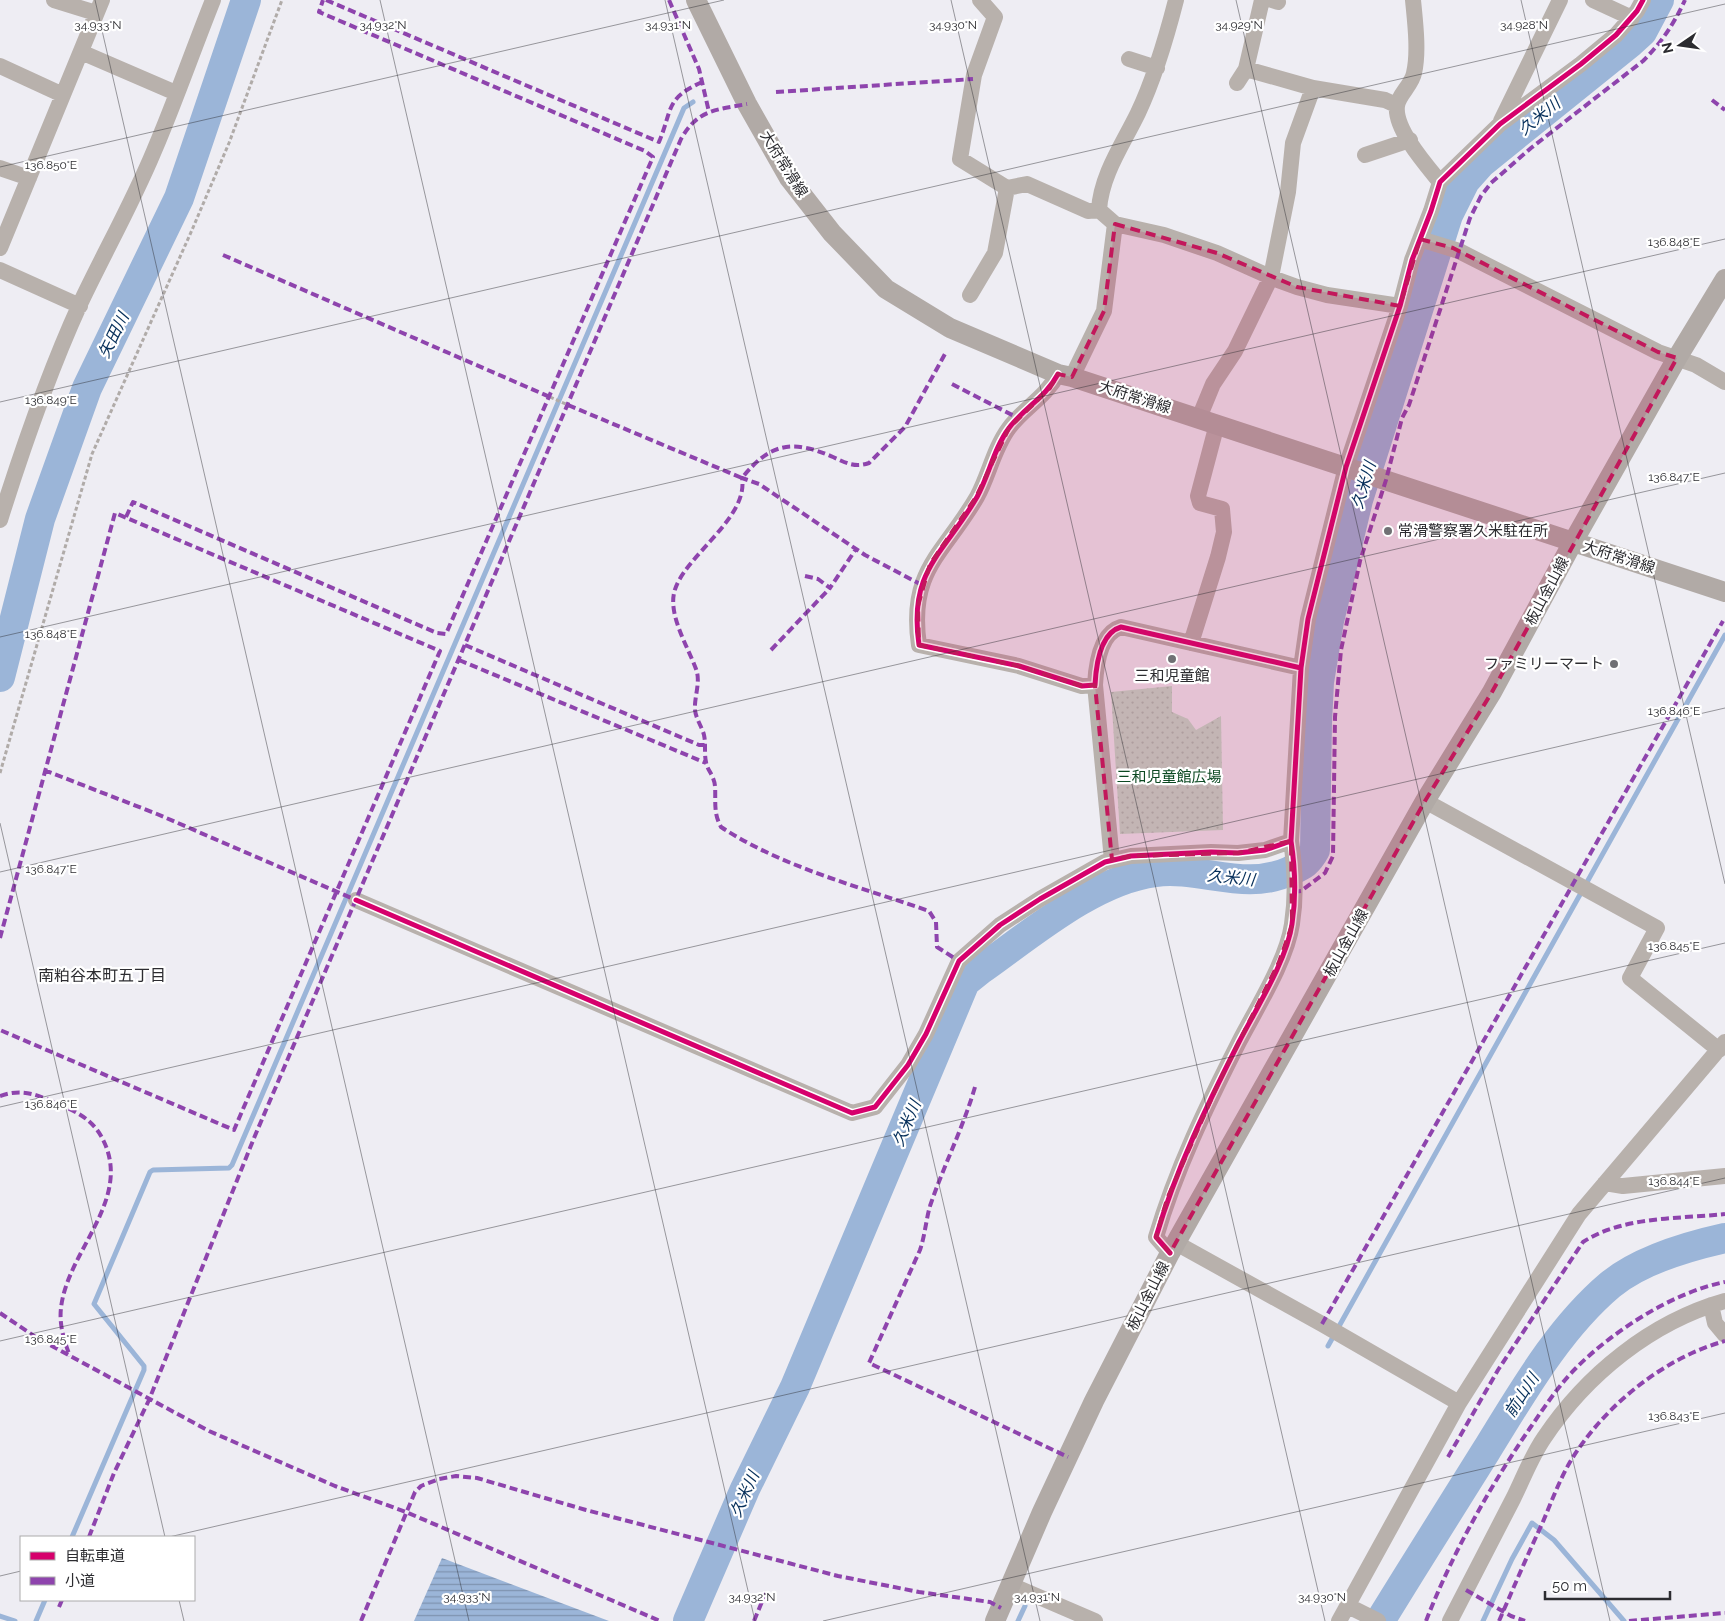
<svg xmlns="http://www.w3.org/2000/svg" width="1725" height="1621" font-family="Raleway,'Noto Sans JP',sans-serif">
<style>
.park{fill:url(#park-dots)}
.water{fill:url(#water-rules)}
.lines{fill:none;stroke-linecap:round;stroke-linejoin:round}
.stream{stroke:#9bb5d8;stroke-width:5}
.river{stroke:#9bb5d8;stroke-width:30}
.path{stroke:#b0aba8;stroke-width:3;stroke-dasharray:4 2.5;stroke-linecap:butt}
.minor{stroke:#b8b1ac;stroke-width:16}
.major{stroke:#b1aaa6;stroke-width:20}
.quiet{stroke:#8e44ad;stroke-width:4;stroke-dasharray:8 4;stroke-linecap:butt}
.cycleway-casing{stroke:#fff;stroke-width:8}
.cycleway{stroke:#d6006c;stroke-width:5}
.marked{fill:#c2185b;fill-opacity:0.2;stroke:#c2185b;stroke-width:4;stroke-dasharray:10 6;stroke-linejoin:round}
.ticks{fill:none;stroke:#2c2c30;stroke-width:1;stroke-opacity:0.45}
.poi-dot{fill:#707074;stroke:#fff;stroke-width:2}
.labels{text-anchor:middle;stroke-width:4.5;stroke-linejoin:round;paint-order:stroke}
.street-label{font-size:15px;fill:#2c2c30;stroke:#fff}
.poi-label{font-size:15px;fill:#2c2c30;stroke:#fff;text-anchor:start}
.park-label{font-size:15px;fill:#0c4922;stroke:#fff}
.water-label{font-size:16px;font-style:italic;fill:#062f5a;stroke:#fff}
.neighbourhood-label{font-size:16px;fill:#2c2c30;stroke:#fff}
.ticks-label{font-size:12px;text-anchor:middle;fill:#2c2c30;stroke:#fff;stroke-width:4.5;stroke-linejoin:round;paint-order:stroke}
</style>
<defs>
<pattern id="park-dots" width="8" height="8" patternUnits="userSpaceOnUse" patternTransform="scale(1.25)"><rect width="8" height="8" fill="#c4ddcb"/><path d="M2 2h.1M6 6h.1" fill="none" stroke="#a9beaf" stroke-width="1.8" stroke-linecap="round"/></pattern>
<pattern id="water-rules" width="6" height="5" patternUnits="userSpaceOnUse" patternTransform="scale(1.25)"><rect width="6" height="5" fill="#9bb5d8"/><path d="M0 2.5h6" fill="none" stroke="#7f93b0"/></pattern>
</defs>
<rect width="100%" height="100%" fill="#eeedf3"/>
<path class="park" d="M1172,686V712L1188,719L1196,730L1221,716L1223,830L1120,834L1111,692Z"/>
<path class="water" d="M442,1558L609,1621H414Z"/>
<g class="lines">
<path class="stream" d="M1328,1346L1725,635
M72,1537L144,1370V1366L94,1304L150,1172L153,1170L229,1168L232,1165L684,108L693,102
M0,1616L15,1621
M36,1621L45,1600
M1018,1621L1025,1606
M1483,1621L1512,1559L1532,1523L1554,1540L1624,1621"/>
<path class="river" d="M0,677L40,519L87,388L179,198L246,0
M688,1621L745,1489L795,1387L965,982L980,970C1030,935 1093,880 1155,872C1201,866 1245,892 1290,871C1303,865 1308,863 1315,850L1317,723L1319,682L1329,621L1358,500L1448,215L1465,181L1481,163L1631,42L1642,32L1659,0
M1380,1621C1415,1564 1451,1507 1486,1451C1522,1393 1558,1329 1610,1285C1639,1261 1689,1246 1725,1238"/>
<path class="path" d="M550,397L568,405
M0,773L92,454L192,230L229,143L282,0"/>
<path class="minor" d="M54,0L96,13
M1176,0C1166,39 1155,77 1138,113C1123,144 1101,175 1099,210L1115,224L1164,235L1217,253L1275,279L1297,287L1327,295L1400,306
M1272,0L1278,2
M1413,0C1415,21 1419,52 1414,73C1412,85 1398,95 1397,106C1394,129 1427,166 1440,182
M1593,0L1632,18
M81,52L176,93
M1129,59L1157,68
M0,66L63,95
M1237,83L1246,69
M1313,88L1385,100L1396,105
M1501,121L1560,0
M1365,155L1410,140
M0,168L29,178
M1007,188L1027,184L1088,211L1099,210
M1420,239L1459,251L1658,352L1696,365L1725,382
M0,248L102,0
M0,270L80,306
M970,295L995,253L1007,188L960,159L974,75L995,17L980,0
M1058,374C1046,397 1024,408 1009,428C994,448 989,475 977,497C944,554 908,570 919,645L1019,666L1082,686L1095,685C1096,666 1100,633 1121,627L1301,668
M1072,377L1104,311L1115,224
M1199,418L1213,384L1235,351L1271,277L1288,192L1293,143L1313,88L1246,69L1262,0
M0,520C23,447 48,374 80,304C104,253 132,204 154,151C175,102 193,50 213,0
M1191,643L1218,557L1224,532L1222,509L1200,503L1198,496L1217,424
M1095,685L1112,860
M1425,801L1657,928L1630,978L1719,1050
M356,900L852,1113L875,1107L908,1065L926,1034L959,961L1000,925L1040,899L1105,862L1131,856L1211,852L1238,853L1265,850L1291,841
M1605,1183L1623,1186L1725,1176
M1176,1243L1322,1324L1459,1403
M1170,1253L1156,1237C1176,1169 1207,1105 1239,1042C1256,1009 1287,960 1292,924C1296,898 1295,867 1291,841L1301,668L1308,619L1346,467L1400,306L1412,260L1431,211L1440,182L1500,124L1581,64L1616,35L1637,11L1643,0
M1711,1305L1715,1323L1725,1335
M1011,1585L1095,1621
M1348,1606L1378,1621
M1339,1621L1459,1403L1579,1214L1725,1042
M1450,1621C1471,1581 1492,1540 1513,1499C1523,1479 1531,1457 1544,1438C1586,1375 1651,1322 1725,1301"/>
<path class="major" d="M696,0L747,104L789,178L832,233L886,289L950,328L1058,374L1072,377L1725,592
M995,1621L1042,1512L1094,1401L1170,1253L1425,801L1492,692L1573,542L1677,358L1725,279"/>
<path class="quiet" d="M326,0L659,142C673,108 665,99 702,82
M669,0L699,69L709,112
M776,92L973,79
M1712,100L1725,110
M223,255L550,397
M952,384L1018,418
M568,405L742,478C770,443 792,439 833,457C846,463 855,468 869,463L905,427L946,352
M126,517L133,502L437,633L446,634L653,157L645,151L319,12L323,0
M805,576L818,579L830,588L856,549
M922,585L865,555L759,484L742,478C749,519 682,557 674,593C669,617 688,647 696,669C701,682 694,697 695,710C696,719 702,727 704,735C706,744 704,753 706,762C707,770 714,775 715,786C716,800 713,813 721,827C784,868 858,886 929,911L936,922L937,947L959,961
M465,645L699,745H705
M771,650L830,588
M459,660L706,763
M44,770L157,814L356,900
M1293,892L1301,891L1325,873L1333,856L1335,717L1341,650L1360,561L1386,480L1402,418L1409,405L1470,218L1481,196L1491,183L1531,148L1643,61C1661,43 1674,24 1685,0
M0,938L115,513L440,651L234,1130L0,1030
M975,1087C963,1128 944,1165 930,1206C926,1220 925,1235 920,1250L869,1363L1068,1457
M0,1096C26,1087 41,1097 65,1107C84,1115 97,1125 105,1144C130,1202 67,1252 61,1308C59,1324 64,1341 70,1356
M0,1313L37,1338L209,1431L335,1486L406,1512L660,1621
M1322,1324L1723,621
M1448,1457L1498,1370L1583,1242C1623,1216 1679,1219 1725,1214
M89,1537L114,1473L149,1400L254,1138L681,139C698,109 716,110 747,104
M1466,1590L1511,1616L1525,1621
M59,1607L62,1600
M361,1621L415,1492L421,1486L439,1479L456,1476L477,1478L586,1510L838,1576L919,1592L990,1602L1001,1608
M754,1621L766,1592
M1426,1621C1452,1554 1489,1488 1530,1428C1544,1408 1558,1386 1576,1368C1613,1331 1673,1292 1725,1282
M1499,1621C1513,1589 1527,1556 1542,1524C1551,1503 1559,1481 1570,1462C1603,1407 1663,1358 1725,1341
M1629,1621L1725,1613"/>
<g class="cycleway-casing">
<path id="cycleway" d="M1058,374C1046,397 1024,408 1009,428C994,448 989,475 977,497C944,554 908,570 919,645L1019,666L1082,686L1095,685C1096,666 1100,633 1121,627L1301,668
M356,900L852,1113L875,1107L908,1065L926,1034L959,961L1000,925L1040,899L1105,862L1131,856L1211,852L1238,853L1265,850L1291,841
M1170,1253L1156,1237C1176,1169 1207,1105 1239,1042C1256,1009 1287,960 1292,924C1296,898 1295,867 1291,841L1301,668L1308,619L1346,467L1400,306L1412,260L1431,211L1440,182L1500,124L1581,64L1616,35L1637,11L1643,0"/>
</g>
<use href="#cycleway" class="cycleway"/>
</g>
<path class="marked" d="M1115,224L1217,253L1297,287L1400,306L1420,239L1453,248L1658,352L1677,358L1492,692L1425,801L1170,1253L1156,1237L1167,1199L1218,1084L1279,962L1292,925L1291,841L1238,853L1131,856L1112,860L1095,685L1082,686L1019,666L919,645L918,606L930,564L976,497L1009,428L1050,388L1058,374L1072,377L1104,311Z"/>
<path class="ticks" d="M95,0L469,1621M380,0L755,1621M665,0L1040,1621M951,0L1325,1621M1236,0L1610,1621M1521,0L1725,884M0,167L724,0M0,402L1725,4M0,637L1725,239M0,823L165,1537M0,872L1725,473M0,1107L1725,708M0,1341L1725,943M169,1537L1725,1178M0,1576L21,1571M179,1600L184,1621M823,1621L1725,1413"/>
<g class="poi-dot">
<circle cx="1388" cy="531" r="5"/>
<circle cx="1172" cy="659" r="5"/>
<circle cx="1614" cy="664" r="5"/>
</g>
<g class="labels">
<g class="street-label">
<text transform="translate(784 164) rotate(58)" y="5">大府常滑線</text>
<text transform="translate(1135 397) rotate(18)" y="5">大府常滑線</text>
<text transform="translate(1619 557) rotate(18)" y="5">大府常滑線</text>
<text transform="translate(1547 591) rotate(-62)" y="5">板山金山線</text>
<text transform="translate(1346 943) rotate(-61)" y="5">板山金山線</text>
<text transform="translate(1148 1296) rotate(-63)" y="5">板山金山線</text>
</g>
<g class="poi-label">
<text x="1398" y="536">常滑警察署久米駐在所</text>
<text x="1604" y="669" text-anchor="end">ファミリーマート</text>
<text x="1172" y="681" text-anchor="middle">三和児童館</text>
</g>
<g class="park-label">
<text x="1169" y="782">三和児童館広場</text>
</g>
<g class="water-label">
<text transform="translate(1539 116) rotate(-39)" y="6">久米川</text>
<text transform="translate(113 335) rotate(-64)" y="6">矢田川</text>
<text transform="translate(1363 485) rotate(-73)" y="6">久米川</text>
<text transform="translate(1231 877) rotate(6)" y="6">久米川</text>
<text transform="translate(906 1123) rotate(-67)" y="6">久米川</text>
<text transform="translate(1521 1395) rotate(-57)" y="6">前山川</text>
<text transform="translate(744 1494) rotate(-66)" y="6">久米川</text>
</g>
<g class="neighbourhood-label">
<text x="102" y="981">南粕谷本町五丁目</text>
</g>
</g>
<g class="ticks-label">
<text x="98" y="29">34.933°N</text>
<text x="383" y="29">34.932°N</text>
<text x="668" y="29">34.931°N</text>
<text x="953" y="29">34.930°N</text>
<text x="1239" y="29">34.929°N</text>
<text x="1524" y="29">34.928°N</text>
<text x="51" y="169">136.850°E</text>
<text x="1674" y="246">136.848°E</text>
<text x="51" y="404">136.849°E</text>
<text x="1674" y="481">136.847°E</text>
<text x="51" y="638">136.848°E</text>
<text x="1674" y="715">136.846°E</text>
<text x="51" y="873">136.847°E</text>
<text x="1674" y="950">136.845°E</text>
<text x="51" y="1108">136.846°E</text>
<text x="1674" y="1185">136.844°E</text>
<text x="51" y="1343">136.845°E</text>
<text x="1674" y="1420">136.843°E</text>
<text x="467" y="1601">34.933°N</text>
<text x="752" y="1601">34.932°N</text>
<text x="1037" y="1601">34.931°N</text>
<text x="1322" y="1601">34.930°N</text>
</g>
<rect x="20" y="1536" width="175" height="65" fill="#ffffff" stroke="#ababac"/>
<rect x="30" y="1552" width="25" height="8" fill="#d6006c" stroke="#ababac"/>
<text x="65" y="1561" font-size="15" fill="#2c2c30">自転車道</text>
<rect x="30" y="1577" width="25" height="8" fill="#8e44ad" stroke="#ababac"/>
<text x="65" y="1586" font-size="15" fill="#2c2c30">小道</text>
<g transform="translate(1680 45) rotate(257)" stroke="#ffffff" stroke-width="4" paint-order="stroke">
<path d="M0-4L9 19L0 12L-9 19Z" fill="#2c2c30"/>
<text y="-8" font-size="14" font-weight="bold" text-anchor="middle" fill="#2c2c30">N</text>
</g>
<path d="M1545 1591v8h125v-8" fill="none" stroke="#2c2c30" stroke-width="2.5"/>
<text x="1552" y="1591" font-size="15" fill="#2c2c30" stroke="#ffffff" stroke-width="4" paint-order="stroke">50 m</text>
</svg>
